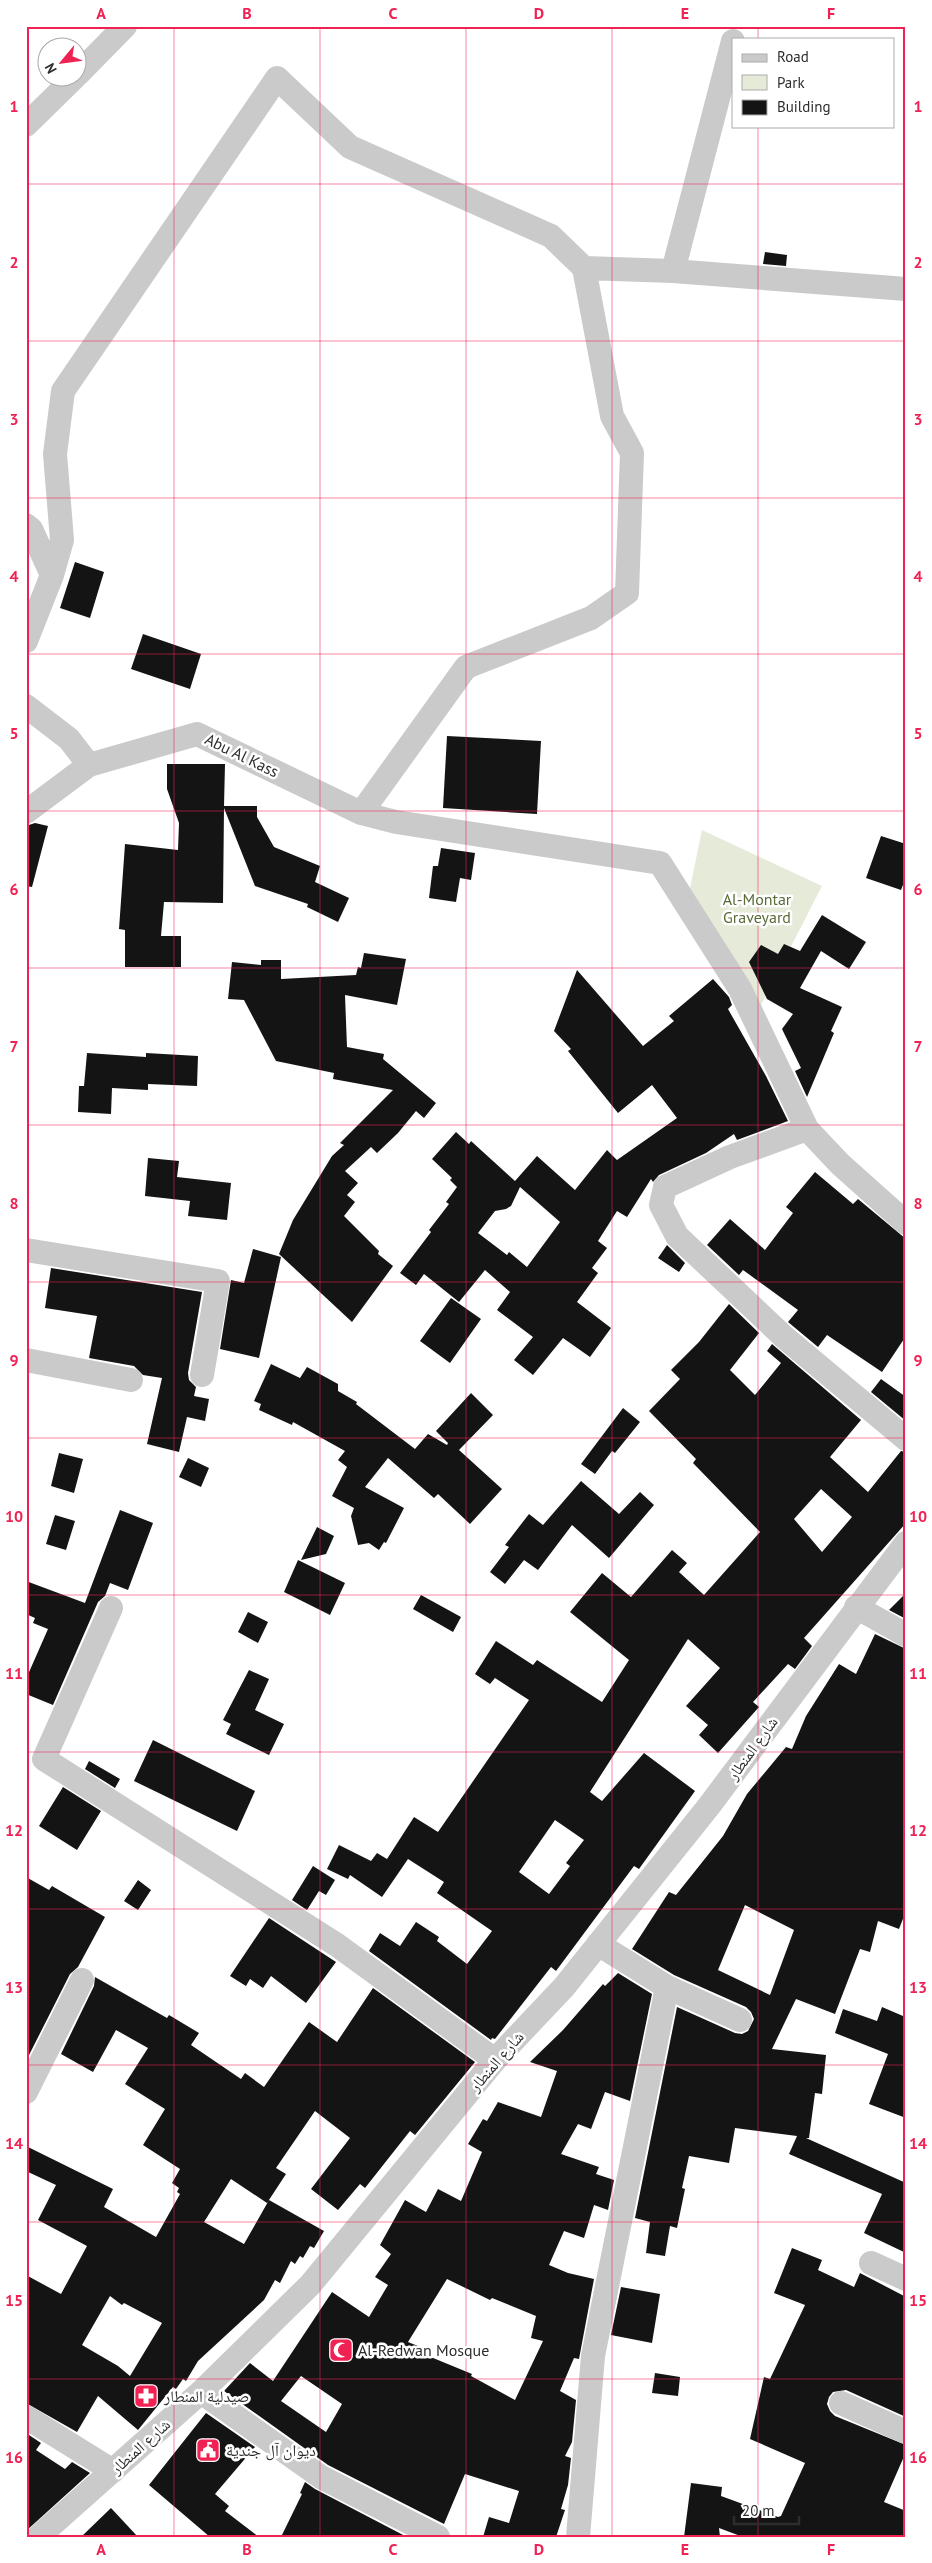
<svg xmlns="http://www.w3.org/2000/svg" width="932" height="2563" font-family="'PT Sans','Noto Naskh Arabic',sans-serif">
<style>
.green{fill:#e6ebd9}
.building{fill:#141414;fill-rule:evenodd}
.lines{fill:none;stroke-linecap:round;stroke-linejoin:round}
.street{stroke:#cacaca;stroke-width:24}
.grid{fill:none;stroke:#f02254;stroke-width:1;stroke-opacity:0.55}
.labels{text-anchor:middle;stroke-width:5;stroke-linejoin:round;paint-order:stroke}
.street-label{font-size:16px;fill:#2d2d2d;stroke:#fff}
.park-label{font-size:16px;fill:#586b38;stroke:#fff}
.poi-label{font-size:16px;fill:#2d2d2d;stroke:#fff;text-anchor:start}
.neatline{fill:none;stroke:#f02254;stroke-width:2}
.grid-label{font-size:16px;text-anchor:middle;font-weight:bold;fill:#f02254}
</style>
<rect width="100%" height="100%" fill="#fff"/>
<path class="green" d="M702,830L822,886L761,1005L690,888Z"/>
<path class="building" d="M765,252L787,255L786,266L763,264Z
M75,562L104,572L90,618L60,608Z
M143,634L201,654L190,689L131,669Z
M447,736L541,741L537,814L443,808Z
M167,764H225L224,806H257V817L274,847L320,866L315,882L349,898L338,922L307,907L308,904L255,886L224,808L223,903L164,902L161,936H181V967H125V930L119,929L125,844L178,850L179,823L167,789Z
M35,823L48,826L32,887L26,886V826Z
M881,836L906,844V877L901,890L866,878Z
M441,848L475,853L471,880L460,878L456,902L429,898L433,866H438Z
M822,915L866,942L849,969L821,951L800,988L842,1007L831,1031L834,1033L807,1097L795,1071L801,1068L782,1029L793,1014L767,999L749,962L761,945L778,954L784,944L800,951Z
M364,953L406,959L397,1005L345,995L347,1047L384,1054L383,1059L436,1103L424,1118L416,1111L398,1133L377,1153L371,1147L345,1171L358,1183L347,1195L355,1202L344,1216L379,1251L378,1254L393,1266L352,1322L279,1254L293,1220L332,1156L344,1145L340,1143L393,1090L333,1079L334,1073L276,1061L244,1000L228,999L232,962L261,965V960H281V979L356,975L358,967L361,968Z
M577,970L643,1046L674,1021L669,1016L713,979L729,997L732,1005L728,1009L766,1076L788,1121L737,1140L734,1134L706,1153L659,1175L653,1182L651,1179L627,1217L617,1211L598,1241L607,1248L592,1268L598,1273L577,1302L611,1328L590,1357L563,1338L533,1375L514,1360L533,1337L497,1310L510,1292L485,1270L459,1302L424,1274L416,1285L400,1273L431,1232L429,1230L449,1204L446,1202L457,1187L450,1180L452,1178L432,1159L456,1132L469,1144L471,1141L515,1181L537,1156L575,1190L607,1150L617,1160L677,1118L652,1085L618,1113L568,1051L571,1049L554,1031ZM520,1187L560,1222L527,1267L509,1252L507,1255L478,1233L495,1211L506,1209L511,1206Z
M87,1053L146,1057V1053L198,1056L197,1086L148,1084V1090L112,1088L111,1114L78,1112L79,1086H84Z
M148,1158L179,1161L177,1177L231,1183L227,1220L188,1216L190,1201L145,1196Z
M815,1172L853,1204L858,1199L906,1239V1336L882,1372L827,1335L818,1347L788,1322L798,1310L743,1270L739,1275L707,1245L730,1219L765,1250L793,1213L786,1207Z
M667,1245L685,1263L679,1272L658,1258Z
M253,1249L281,1257L259,1358L220,1349L231,1280L244,1283Z
M51,1268L202,1292L188,1373L189,1380L196,1387L194,1396L209,1399L205,1421L187,1417L179,1452L147,1444L162,1378L143,1375L134,1366L89,1358L97,1316L45,1308Z
M451,1298L481,1319L450,1363L420,1341Z
M729,1304L759,1333L730,1370L755,1395L781,1363L767,1351L772,1344L861,1420L830,1457L868,1492L901,1451L906,1452V1523L804,1638L812,1646L795,1669L788,1664L753,1702L759,1707L718,1753L699,1735L708,1725L686,1706L720,1668L688,1639L590,1792L602,1801L644,1753L695,1791L639,1869L634,1866L556,1971L551,1967L495,2039L492,2038L491,2040L369,1951L380,1933L400,1946L416,1922L439,1937L437,1941L467,1964L492,1931L437,1893L444,1882L408,1859L382,1897L350,1875L348,1879L327,1869L339,1845L371,1861L377,1853L387,1859L414,1817L438,1832L529,1700L495,1678L490,1684L475,1674L496,1641L533,1665L537,1660L602,1702L629,1660L570,1612L602,1573L631,1597L672,1550L687,1563L679,1572L704,1595L760,1532L693,1463L696,1459L649,1411L680,1379L671,1370L699,1342ZM821,1489L852,1517L822,1552L794,1519ZM555,1820L584,1840L566,1863L570,1866L549,1894L519,1872Z
M271,1364L300,1378L307,1367L338,1384V1391L357,1402L356,1404L415,1449L428,1434L447,1445L448,1443L436,1431L471,1393L493,1415L459,1450L502,1489L470,1524L438,1494L434,1498L388,1458L365,1487L404,1508L386,1543L384,1542L379,1550L369,1543L358,1545L351,1516L354,1508L332,1496L347,1467L338,1460L345,1451L293,1422L292,1425L259,1410L261,1404L254,1401Z
M881,1379L906,1397V1421L871,1392Z
M623,1408L640,1422L615,1453L612,1451L595,1474L581,1464Z
M59,1453L83,1459L74,1493L51,1486Z
M188,1458L209,1468L201,1487L179,1477Z
M581,1481L619,1514L640,1492L654,1505L609,1558L572,1525L538,1570L524,1560L505,1584L490,1572L509,1547L505,1545L529,1514L543,1525Z
M120,1510L153,1523L128,1590L110,1583L105,1596L98,1602L53,1705L26,1694V1679L48,1629L33,1623L35,1618L26,1614V1581L85,1603Z
M55,1515L75,1521L66,1550L46,1544Z
M317,1527L334,1536L326,1554L301,1560Z
M298,1560L345,1583L330,1615L284,1592Z
M906,1593V1619L889,1610Z
M421,1595L461,1617L453,1632L413,1609Z
M248,1612L268,1622L258,1643L238,1632Z
M875,1634L906,1649V1911L899,1929L878,1921L870,1952L860,1949L835,2014L796,1999L772,2049L826,2055L822,2094L815,2093L809,2138H806L906,2183V2253L864,2233L882,2194L789,2154L797,2136L735,2128L729,2163L689,2156L682,2188L685,2189L677,2228L670,2226L665,2256L646,2253L650,2222L635,2218L677,2007L735,2033L742,2034L748,2031L754,2019L751,2012L746,2007L674,1975L632,1949L669,1892L676,1895L723,1836L747,1794L786,1747L792,1749L806,1716L839,1664L856,1674ZM745,1905L794,1930L770,1995L718,1970Z
M249,1670L269,1679L255,1710L284,1724L269,1755L226,1734L231,1724L223,1720Z
M153,1740L255,1791L237,1831L134,1781Z
M89,1761L120,1779L115,1788L85,1769Z
M63,1787L101,1811L77,1850L39,1826Z
M313,1866L335,1880L326,1895L319,1891L307,1910L292,1900Z
M26,1877L49,1890L52,1886L105,1917L78,1967L70,1974L26,2061Z
M138,1880L151,1890L138,1910L124,1901Z
M269,1918L336,1962L306,2003L271,1976L263,1988L250,1979L246,1986L230,1976Z
M618,1973L652,1994L630,2101L605,2092L591,2129L578,2124L561,2154L599,2167L596,2174L614,2180L608,2210L594,2205L584,2238L564,2231L549,2265L568,2273L594,2279L579,2359L574,2358L560,2391L576,2400L572,2442L565,2456L571,2458L568,2485L561,2509L565,2510L556,2537H483L489,2517L509,2523L519,2491L465,2474L444,2524L328,2465L224,2391L250,2363L273,2381L332,2292L369,2317L388,2285L375,2277L391,2254L380,2245L405,2200L426,2212L438,2189L461,2201L482,2152L468,2144L483,2119L487,2121L498,2102L541,2117L557,2071L530,2062L563,2030L603,1984L605,1986ZM447,2279L490,2300L492,2298L536,2316L531,2338L543,2341L515,2400L471,2376L472,2374L421,2353L423,2348L408,2342ZM301,2376L342,2404L326,2432L281,2401Z
M95,1977L167,2018L169,2015L199,2033L191,2045L241,2079L245,2073L264,2087L309,2022L337,2042L373,1988L475,2062L415,2135L410,2131L365,2188L360,2184L338,2210L311,2189L350,2138L315,2111L276,2168L286,2174L267,2203L231,2179L204,2222L244,2244L269,2200L324,2231L314,2248L310,2246L303,2258L300,2256L295,2264L291,2261L280,2283L275,2280L264,2300L198,2361L186,2381L183,2379L176,2389L173,2387L138,2430L98,2396L77,2432L26,2403V2275L61,2294L87,2246L38,2220L56,2185L26,2171V2146L113,2189L104,2207L156,2237L180,2194L177,2192L179,2188L172,2183L180,2169L143,2145L165,2109L125,2084L148,2048L116,2030L93,2072L61,2054L94,1986ZM110,2296L122,2305L124,2303L162,2323L130,2376L118,2366L82,2345Z
M882,2007L903,2016L906,2011V2118L869,2104L888,2054L835,2033L843,2009L877,2021Z
M792,2248L822,2260L818,2270L854,2287L860,2273L906,2297V2417L846,2390L833,2392L829,2397L827,2404L830,2411L835,2416L906,2445V2452L884,2502L906,2511V2537H743L719,2528L720,2537H684L691,2483L722,2487L721,2496L778,2517L781,2516L805,2463L750,2439L764,2377L770,2379L805,2305L774,2293Z
M621,2287L660,2294L652,2343L611,2335Z
M655,2373L680,2377L678,2396L652,2393Z
M206,2413L255,2447L215,2494L229,2506L225,2511L259,2537H210L149,2485Z
M26,2433L41,2443L36,2450L65,2469L72,2462L90,2473L26,2531Z
M305,2482L315,2489L407,2537H281L302,2494L300,2493Z
M111,2508L138,2537H81Z"/>
<g class="lines">
<path class="street" d="M78,74L125,26
M26,125L74,78
M673,271L733,41
M26,525L31,529L52,575
M26,641L52,575L62,540L55,454L63,391L277,78L350,147L551,236L584,268L673,271L906,289
M26,706L69,739L89,765
M26,812L89,765L197,734L361,813L396,822L660,863L740,989L807,1129L840,1164L906,1223
M361,813L466,667L591,618L627,593L632,453L612,416L584,268
M807,1129L730,1157L665,1187L661,1205L677,1236L784,1337L906,1439
M26,1250L218,1281L202,1375
M26,1360L131,1380
M856,1607L906,1635
M111,1608L44,1759L337,1945L495,2060
M598,1944L667,1987L740,2020
M26,2092L82,1980
M871,2263L906,2279
M201,2392L321,2477L438,2537
M841,2403L906,2432
M26,2417L113,2471
M38,2537L201,2392L310,2285L495,2060L564,1987L709,1806L906,1543
M578,2537L593,2356L667,1987"/>
</g>
<path class="grid" d="M174,26V2537M320,26V2537M466,26V2537M612,26V2537M758,26V39M758,126V2537M26,184H906M26,341H906M26,498H906M26,654H906M26,811H906M26,968H906M26,1125H906M26,1282H906M26,1438H906M26,1595H906M26,1752H906M26,1909H906M26,2065H906M26,2222H906M26,2379H906"/>
<defs>
<g id="mosque-square" transform="scale(1.25)"><rect x="-9" y="-9" width="18" height="18" rx="4" fill="#f02254" stroke="#fff"/><path d="M3.5-4.9A6 6 0 1 0 3.5 4.9A5 5 0 1 1 3.5-4.9Z" fill="#fff"/></g>
<g id="pharmacy-square" transform="scale(1.25)"><rect x="-9" y="-9" width="18" height="18" rx="4" fill="#f02254" stroke="#fff"/><path d="M-2-6h4v4h4v4h-4v4h-4v-4h-4v-4h4Z" fill="#fff"/></g>
<g id="civic-square" transform="scale(1.25)"><rect x="-9" y="-9" width="18" height="18" rx="4" fill="#f02254" stroke="#fff"/><path d="M-.6-6.5H3V-4.5H.6V-3L4-1V1h2V6H-6V1h2V-1L-.6-3ZM-1.2 2.5V6h2.4V2.5Z" fill="#fff"/></g>
</defs>
<g fill-rule="evenodd">
<use href="#mosque-square" x="341" y="2350"/>
<use href="#pharmacy-square" x="146" y="2396"/>
<use href="#civic-square" x="208" y="2450"/>
</g>
<g class="labels">
<g class="street-label">
<text transform="translate(242 755) rotate(26)" y="6">Abu Al Kass</text>
<text transform="translate(752 1748) rotate(-54)" y="6">شارع المنطار</text>
<text transform="translate(496 2061) rotate(-49)" y="6">شارع المنطار</text>
<text transform="translate(140 2446) rotate(-42)" y="6">شارع المنطار</text>
</g>
<g class="park-label">
<text x="757" y="905">Al-Montar<tspan x="757" dy="18">Graveyard</tspan></text>
</g>
<g class="poi-label">
<text x="358" y="2356">Al-Redwan Mosque</text>
<text x="164" y="2402">صيدلية المنطار</text>
<text x="226" y="2456">ديوان آل جندية</text>
</g>
</g>
<rect width="932" height="2563" fill="none" stroke="#ffffff" stroke-width="55"/>
<rect x="732" y="38" width="162" height="90" fill="#ffffff" stroke="#ababab"/>
<rect x="742" y="54" width="25" height="8" fill="#cacaca" stroke="#ababab"/>
<text x="777" y="62" font-size="15" fill="#2d2d2d">Road</text>
<rect x="742" y="75" width="25" height="15" fill="#e6ebd9" stroke="#ababab"/>
<text x="777" y="88" font-size="15" fill="#2d2d2d">Park</text>
<rect x="742" y="100" width="25" height="15" fill="#141414" stroke="#ababab"/>
<text x="777" y="112" font-size="15" fill="#2d2d2d">Building</text>
<g transform="translate(62 62) rotate(241)"><circle r="24" fill="#ffffff" stroke="#ababab"/>
<path d="M0-4L9 19L0 12L-9 19Z" fill="#f02254"/>
<text y="-8" font-size="14" font-weight="bold" text-anchor="middle" fill="#2d2d2d">N</text>
</g>
<path d="M734 2516v8h65v-8" fill="none" stroke="#2d2d2d" stroke-width="2.5"/>
<text x="742" y="2516" font-size="15" fill="#2d2d2d" stroke="#ffffff" stroke-width="4" paint-order="stroke">20 m</text>
<rect x="28" y="28" width="876" height="2508" class="neatline"/>
<g class="grid-label">
<text x="101" y="19">A</text>
<text x="247" y="19">B</text>
<text x="393" y="19">C</text>
<text x="539" y="19">D</text>
<text x="685" y="19">E</text>
<text x="831" y="19">F</text>
<text x="14" y="112">1</text>
<text x="918" y="112">1</text>
<text x="14" y="268">2</text>
<text x="918" y="268">2</text>
<text x="14" y="425">3</text>
<text x="918" y="425">3</text>
<text x="14" y="582">4</text>
<text x="918" y="582">4</text>
<text x="14" y="739">5</text>
<text x="918" y="739">5</text>
<text x="14" y="895">6</text>
<text x="918" y="895">6</text>
<text x="14" y="1052">7</text>
<text x="918" y="1052">7</text>
<text x="14" y="1209">8</text>
<text x="918" y="1209">8</text>
<text x="14" y="1366">9</text>
<text x="918" y="1366">9</text>
<text x="14" y="1522">10</text>
<text x="918" y="1522">10</text>
<text x="14" y="1679">11</text>
<text x="918" y="1679">11</text>
<text x="14" y="1836">12</text>
<text x="918" y="1836">12</text>
<text x="14" y="1993">13</text>
<text x="918" y="1993">13</text>
<text x="14" y="2149">14</text>
<text x="918" y="2149">14</text>
<text x="14" y="2306">15</text>
<text x="918" y="2306">15</text>
<text x="14" y="2463">16</text>
<text x="918" y="2463">16</text>
<text x="101" y="2555">A</text>
<text x="247" y="2555">B</text>
<text x="393" y="2555">C</text>
<text x="539" y="2555">D</text>
<text x="685" y="2555">E</text>
<text x="831" y="2555">F</text>
</g>
</svg>
